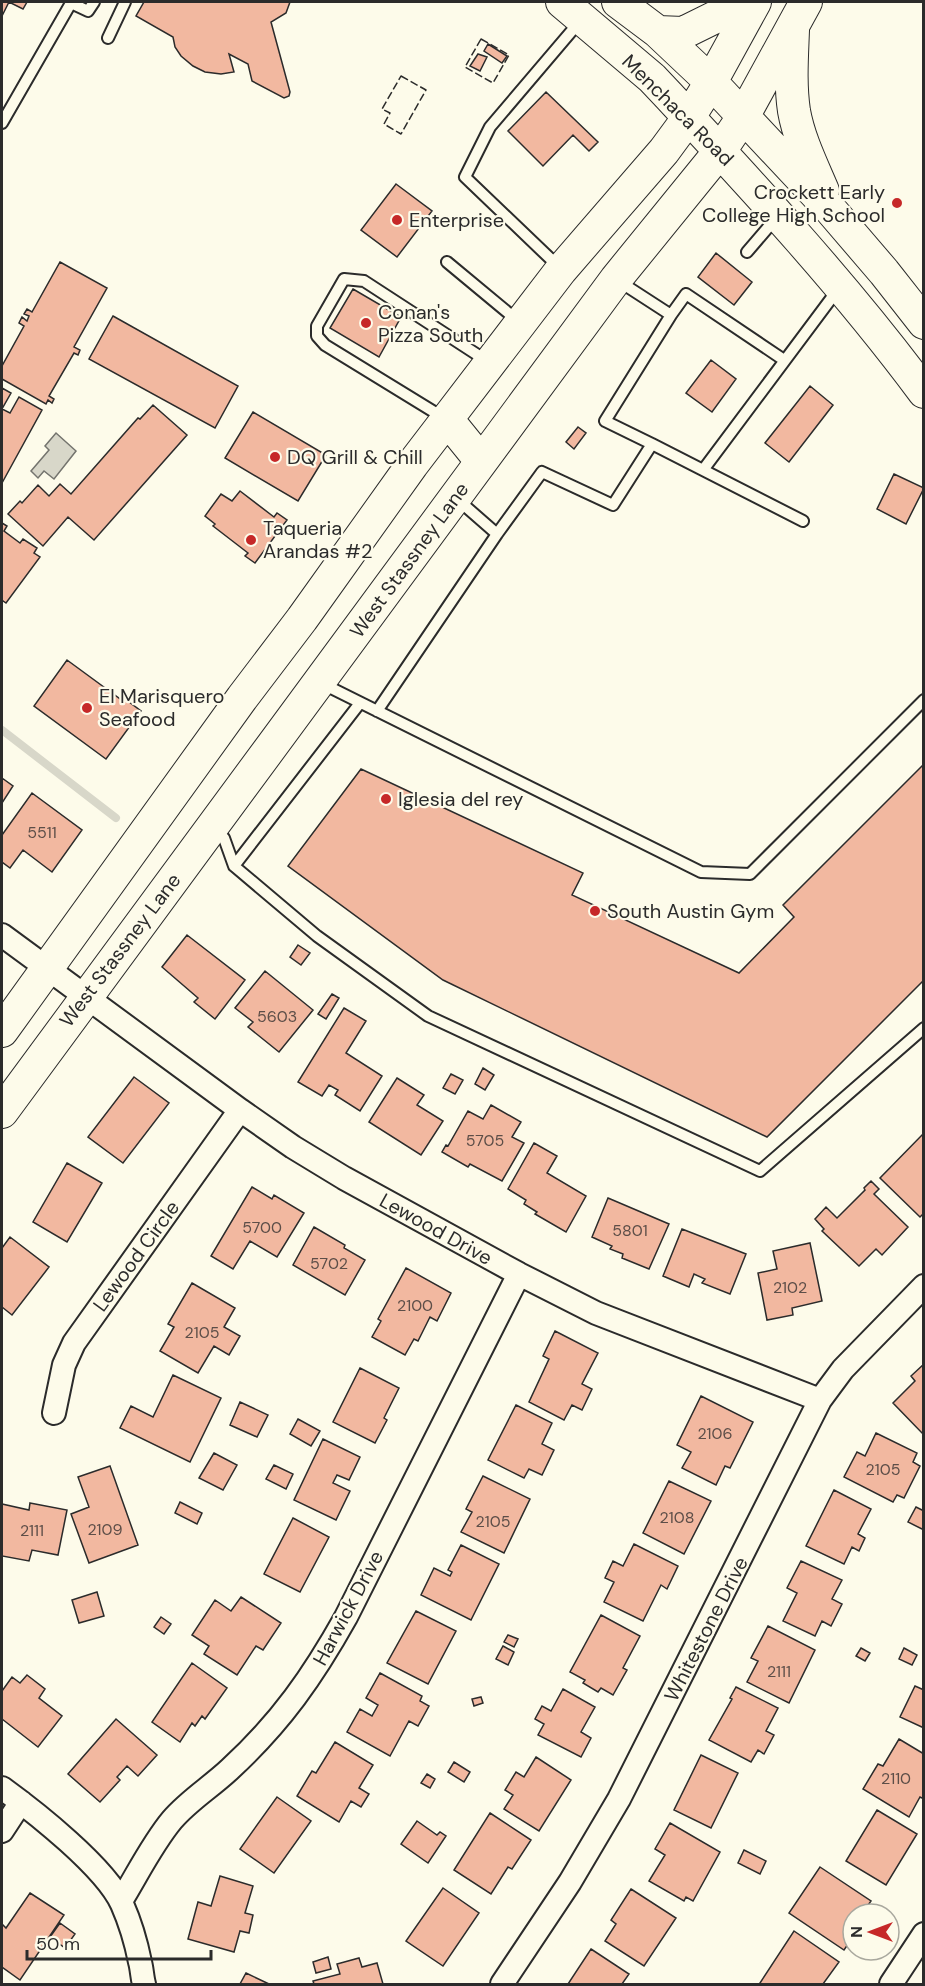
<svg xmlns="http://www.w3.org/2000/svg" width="925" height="1986" font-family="'DM Sans',sans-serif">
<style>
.water{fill:#d8d7c9;stroke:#74746e;stroke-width:1.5}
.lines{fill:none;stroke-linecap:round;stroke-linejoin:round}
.stream{stroke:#d8d7c9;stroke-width:8}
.building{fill:#f2b8a0;stroke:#2b2b2b;stroke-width:1.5}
.service-casing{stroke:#2b2b2b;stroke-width:14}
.minor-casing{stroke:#2b2b2b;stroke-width:26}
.secondary-casing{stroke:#2b2b2b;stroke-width:34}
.service{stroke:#fdfbea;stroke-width:10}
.minor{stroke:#fdfbea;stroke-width:22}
.secondary{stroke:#fdfbea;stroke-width:32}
.fence{stroke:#2b2b2b;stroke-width:1.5;stroke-dasharray:8 3;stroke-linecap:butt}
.poi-dot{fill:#c62828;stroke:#fdfbea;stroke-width:2}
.labels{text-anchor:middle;stroke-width:4.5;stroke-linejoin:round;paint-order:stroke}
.number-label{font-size:16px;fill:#5d4e48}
.street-label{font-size:20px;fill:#2b2b2b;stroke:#fdfbea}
.poi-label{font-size:20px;fill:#2b2b2b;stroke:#fdfbea;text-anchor:start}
</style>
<rect width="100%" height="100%" fill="#fdfbea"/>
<path class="water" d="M56,433L76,451L54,479L44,471L38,478L31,471L49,450L45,446Z"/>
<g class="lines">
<path class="stream" d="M2,730L116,818"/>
</g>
<path class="building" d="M2,2H27L23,9L9,2L2,16Z
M144,2H290L286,13L271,22L290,92L289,96L284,98L252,81L248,64L229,54L234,72L221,74L205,72L193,66L181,56L175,47L173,37L136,16Z
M488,44L507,56L502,63L484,51Z
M478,54L487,57L480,71L470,66Z
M546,92L598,142L589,151L573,135L543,166L508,131Z
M396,184L432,211L397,257L361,230Z
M716,253L752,282L734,305L698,277Z
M60,262L107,288L74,347L80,350L78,355L74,353L49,396L54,399L52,403L48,400L46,404L2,379V366L24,326L19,323L22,317L27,321L29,316L24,314L27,309L32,312Z
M353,289L401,317L379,357L330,328Z
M113,316L238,386L215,428L89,359Z
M711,360L736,379L712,412L686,393Z
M810,386L833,405L789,462L765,443Z
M2,388L11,393L2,409L10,413L19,397L42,410L2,483Z
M153,405L187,435L94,540L68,517L43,546L8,514L20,501L22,503L38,485L49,496L60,484L71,494L138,418L140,419Z
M253,412L326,455L298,501L225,458Z
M578,427L586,433L574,449L566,442Z
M894,474L924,488L906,524L877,509Z
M240,491L274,517L277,513L287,520L255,563L245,556L248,553L213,526L215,524L205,516L221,494L232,501Z
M2,523L7,526L4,531L20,543L23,539L37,548L34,553L40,557L6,603L3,601L2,602Z
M67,660L123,701L125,699L141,711L106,759L34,706Z
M924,764V980L767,1137L443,980L288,866L361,769L583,873L572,895L739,973L794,917L783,905Z
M2,778L13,786L2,803Z
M32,793L82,830L52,872L23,850L10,868L2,862V835Z
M187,935L245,980L215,1019L194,1002L198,998L162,967Z
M298,945L310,953L301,965L290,957Z
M265,971L313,1010L279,1052L248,1027L253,1022L235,1008Z
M332,994L339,998L326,1019L318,1014Z
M344,1008L366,1021L346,1053L382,1076L360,1111L335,1095L338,1090L329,1085L322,1096L298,1082Z
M483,1068L494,1075L485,1090L475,1084Z
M451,1074L463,1080L455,1094L443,1088Z
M134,1077L169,1103L123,1163L88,1137Z
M397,1078L424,1095L417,1105L443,1121L421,1155L369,1122Z
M491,1105L521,1122L512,1137L524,1143L502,1181L470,1164L468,1167L442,1152L446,1145L448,1146L468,1111L483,1119Z
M922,1135L924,1137V1213L920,1217L880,1178Z
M534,1143L557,1156L547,1173L586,1196L566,1232L535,1214L537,1212L524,1204L526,1200L508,1189Z
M67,1163L102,1183L67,1242L33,1222Z
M871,1181L879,1189L874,1194L908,1227L882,1255L876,1249L859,1266L822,1231L824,1229L815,1219L826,1207L837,1218L865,1190L864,1188Z
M252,1187L272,1199L274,1195L304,1213L277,1257L250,1241L233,1269L211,1256Z
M608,1198L669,1224L649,1269L622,1258L623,1254L610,1249L612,1246L592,1237Z
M314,1227L345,1245L344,1248L365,1260L345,1295L293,1265Z
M682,1229L746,1254L730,1294L702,1283L705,1279L694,1274L689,1287L663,1276Z
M10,1237L49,1267L12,1315L2,1307V1248Z
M810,1243L822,1301L792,1308L793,1315L767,1320L758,1273L777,1269L773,1251Z
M406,1268L451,1293L437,1321L430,1317L418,1341L414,1339L405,1355L372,1337L381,1321L378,1319Z
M192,1283L235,1308L224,1327L240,1336L229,1355L214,1346L198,1373L160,1351L174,1327L168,1324Z
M555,1331L598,1353L582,1384L592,1389L582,1410L572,1405L564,1420L529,1402L549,1359L543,1356Z
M924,1364V1433L923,1434L893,1403L915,1381L911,1376Z
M360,1368L399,1388L384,1418L387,1420L375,1443L333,1422Z
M173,1375L221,1398L190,1462L120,1428L131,1406L153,1417Z
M701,1396L753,1422L730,1468L725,1466L716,1485L682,1468L691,1452L677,1445Z
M240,1402L268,1415L257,1437L230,1425Z
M516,1405L552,1423L542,1444L554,1450L542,1475L529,1469L524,1478L488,1460Z
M298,1419L320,1431L311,1446L290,1434Z
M876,1433L917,1453L913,1462L920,1466L904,1498L897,1495L893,1502L844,1477L857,1452L865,1456Z
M323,1439L360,1457L349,1480L337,1475L333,1483L350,1491L336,1520L294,1500Z
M214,1453L237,1465L223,1490L199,1478Z
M274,1465L293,1474L286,1489L266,1479Z
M110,1466L138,1545L89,1563L71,1514L89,1507L78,1477Z
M483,1476L530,1499L504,1553L461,1532L472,1512L466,1509Z
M669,1481L711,1501L684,1554L643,1533Z
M834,1490L871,1509L858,1534L865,1538L859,1551L852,1547L844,1564L806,1546Z
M180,1502L202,1513L197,1524L175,1513Z
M30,1503L67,1510L58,1555L32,1550L29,1561L2,1556V1504L29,1510Z
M916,1507L924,1511V1530L908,1522Z
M293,1518L329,1537L300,1592L264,1574Z
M634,1544L678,1566L667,1589L661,1585L643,1621L604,1602L614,1582L605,1578L613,1561L623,1566Z
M461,1545L499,1564L471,1620L421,1595L434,1568L450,1576L452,1572L448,1570Z
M801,1561L842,1580L832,1599L842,1604L831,1626L822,1621L815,1636L783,1621L797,1593L787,1588Z
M97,1592L104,1616L79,1623L72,1600Z
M241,1597L281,1623L263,1650L256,1646L237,1675L204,1654L209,1646L192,1635L215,1600L231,1611Z
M416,1611L456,1631L428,1684L387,1663Z
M601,1615L640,1636L623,1668L627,1670L613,1695L601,1688L598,1692L583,1683L585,1680L570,1672Z
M161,1617L171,1624L164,1634L154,1627Z
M768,1626L815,1650L789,1703L747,1682L758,1661L751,1658Z
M508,1635L518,1639L514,1647L504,1642Z
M503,1646L514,1652L508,1665L496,1659Z
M861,1648L870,1653L865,1661L856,1656Z
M904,1648L917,1655L912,1665L899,1659Z
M192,1663L227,1688L205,1719L202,1716L195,1726L192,1723L180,1742L152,1722Z
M380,1673L422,1696L420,1701L429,1706L418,1726L409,1721L390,1756L347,1732L360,1709L372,1716L378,1705L366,1698Z
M27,1675L45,1689L39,1698L62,1716L38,1747L2,1719V1691L12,1677L20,1683Z
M915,1686L924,1690V1728L900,1717Z
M736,1687L778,1708L766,1731L774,1735L764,1754L758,1750L751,1762L709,1740L732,1699L730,1698Z
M563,1689L595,1707L581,1732L591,1738L581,1757L538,1735L544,1724L535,1719L542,1706L551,1711Z
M481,1697L483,1703L474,1706L472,1699Z
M116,1719L157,1755L138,1776L127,1766L117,1777L120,1780L100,1802L68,1774Z
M899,1739L924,1754V1799L920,1797L909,1817L863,1789L878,1764L883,1766Z
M335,1742L373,1765L359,1788L369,1794L361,1807L351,1801L339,1822L297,1796L312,1771L316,1773Z
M701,1755L738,1773L711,1828L674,1810Z
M536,1757L571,1780L539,1831L504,1809L513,1795L505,1790L516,1772L524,1777Z
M454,1762L470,1772L464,1782L448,1772Z
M427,1774L435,1779L430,1788L421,1783Z
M277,1797L311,1821L274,1873L240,1849Z
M877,1810L917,1834L886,1885L846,1861Z
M490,1813L531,1840L512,1869L508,1867L491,1894L454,1870Z
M417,1821L437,1835L440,1832L446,1836L428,1863L401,1844Z
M670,1823L720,1852L693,1901L686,1897L684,1901L649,1881L665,1855L655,1849Z
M744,1850L766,1861L760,1874L738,1863Z
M820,1867L871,1901L862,1914H853V1937L844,1950L789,1913Z
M220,1876L253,1886L245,1913L253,1915L249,1933L240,1931L234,1952L188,1939L198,1902L211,1906Z
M443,1888L479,1913L443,1966L406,1941Z
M631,1889L676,1918L644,1966L605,1941L616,1924L611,1920Z
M30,1893L64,1915L20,1980L2,1967V1927L3,1925L6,1928Z
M60,1923L75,1934L65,1948L50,1937Z
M794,1931L839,1962L823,1984H762L760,1983Z
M591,1949L629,1974L622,1984H568Z
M328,1957L331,1969L316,1973L313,1962Z
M359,1958L362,1967L377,1963L383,1984H314L313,1981L340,1974L337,1964Z
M246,1973L269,1984H240Z"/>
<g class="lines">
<g class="service-casing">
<path id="service" d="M108,38L125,2
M2,123L71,3L88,11L94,2
M747,252L777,217
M447,262L518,321
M559,267L465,177L490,127L581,20
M617,280L671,315L605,421L652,444
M671,315L686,294L784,360
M444,418L325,345L317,336V326L344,279L364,281L487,361
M703,470L839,288
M497,534L542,472L613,505L652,444L803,521
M321,683L701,872L750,874L924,700
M377,711L497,534L457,499
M213,829L224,838L234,866L317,936L428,1016L760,1171L924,1028
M234,866L360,703"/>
</g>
<g class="minor-casing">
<path id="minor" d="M2,935L240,1110L293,1147L344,1178L519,1274L596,1313L820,1400
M54,1413L64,1365L74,1343L240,1110
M2,1788C35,1812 105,1867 122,1904C130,1922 136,1942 140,1962C142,1969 142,1977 144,1984
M2,1831L21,1802
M121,1901C137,1875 152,1844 172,1820C189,1800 211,1787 230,1769C281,1722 313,1676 346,1617L519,1274
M502,1984L570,1882L619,1799L820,1400L843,1369L924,1286
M891,1984L924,1934"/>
</g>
<g class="secondary-casing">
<path id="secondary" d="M562,2L652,78L669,96C758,192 846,287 924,392
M618,2L658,32L711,82L830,209L884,272L924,323
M793,30C792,57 790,84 794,111C799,139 812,165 823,191
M658,32L683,33L746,2
M447,419L481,461
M2,1031L242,698L302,619L412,465L561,270L664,151L689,117L711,82L755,2
M2,1112L616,279L720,151L743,117L806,2"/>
</g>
<use href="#service" class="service"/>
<use href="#minor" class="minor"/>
<use href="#secondary" class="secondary"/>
<path class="fence" d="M481,39L509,55L493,83L465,67Z
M401,76L426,90L401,134L384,124L390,113L382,109Z"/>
</g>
<g class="poi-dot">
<circle cx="897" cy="203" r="6"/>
<circle cx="397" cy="220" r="6"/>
<circle cx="366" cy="323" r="6"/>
<circle cx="275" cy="457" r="6"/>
<circle cx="251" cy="540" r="6"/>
<circle cx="87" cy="708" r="6"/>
<circle cx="386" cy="799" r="6"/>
<circle cx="595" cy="911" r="6"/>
</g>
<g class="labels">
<g class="number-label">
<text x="42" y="838">5511</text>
<text x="277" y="1022">5603</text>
<text x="485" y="1146">5705</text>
<text x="262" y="1233">5700</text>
<text x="630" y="1236">5801</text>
<text x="329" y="1269">5702</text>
<text x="790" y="1293">2102</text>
<text x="415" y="1311">2100</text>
<text x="202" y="1338">2105</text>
<text x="715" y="1439">2106</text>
<text x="883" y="1475">2105</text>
<text x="677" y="1523">2108</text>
<text x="493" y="1527">2105</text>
<text x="105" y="1535">2109</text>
<text x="32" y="1536">2111</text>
<text x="779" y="1677">2111</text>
<text x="896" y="1784">2110</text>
</g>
<g class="street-label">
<text transform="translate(678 110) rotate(45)" y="7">Menchaca Road</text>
<text transform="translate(409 560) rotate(-54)" y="7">West Stassney Lane</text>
<text transform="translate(120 950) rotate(-53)" y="7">West Stassney Lane</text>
<text transform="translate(436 1229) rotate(29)" y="7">Lewood Drive</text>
<text transform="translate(136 1256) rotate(-54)" y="7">Lewood Circle</text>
<text transform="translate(348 1608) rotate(-62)" y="7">Harwick Drive</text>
<text transform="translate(706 1629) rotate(-63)" y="7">Whitestone Drive</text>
</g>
<g class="poi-label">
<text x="885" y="199" text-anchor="end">Crockett Early<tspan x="885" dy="23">College High School</tspan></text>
<text x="409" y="227">Enterprise</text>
<text x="378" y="319">Conan's<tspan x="378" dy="23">Pizza South</tspan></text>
<text x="287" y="464">DQ Grill &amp; Chill</text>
<text x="263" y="535">Taqueria<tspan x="263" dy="23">Arandas #2</tspan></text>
<text x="99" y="703">El Marisquero<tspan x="99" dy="23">Seafood</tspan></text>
<text x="398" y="806">Iglesia del rey</text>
<text x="607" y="918">South Austin Gym</text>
</g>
</g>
<rect width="925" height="1986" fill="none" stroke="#2b2b2b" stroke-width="6"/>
<g transform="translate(871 1932) rotate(270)"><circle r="28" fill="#fdfbea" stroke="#a9a89e" stroke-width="1.5"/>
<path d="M0-4.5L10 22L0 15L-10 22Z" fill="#c62828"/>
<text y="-9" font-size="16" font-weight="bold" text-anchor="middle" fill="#2b2b2b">N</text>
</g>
<path d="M27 1950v9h184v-9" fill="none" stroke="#2b2b2b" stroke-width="3"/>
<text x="36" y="1950" font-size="18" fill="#2b2b2b" stroke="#fdfbea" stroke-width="4.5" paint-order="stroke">50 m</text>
</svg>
